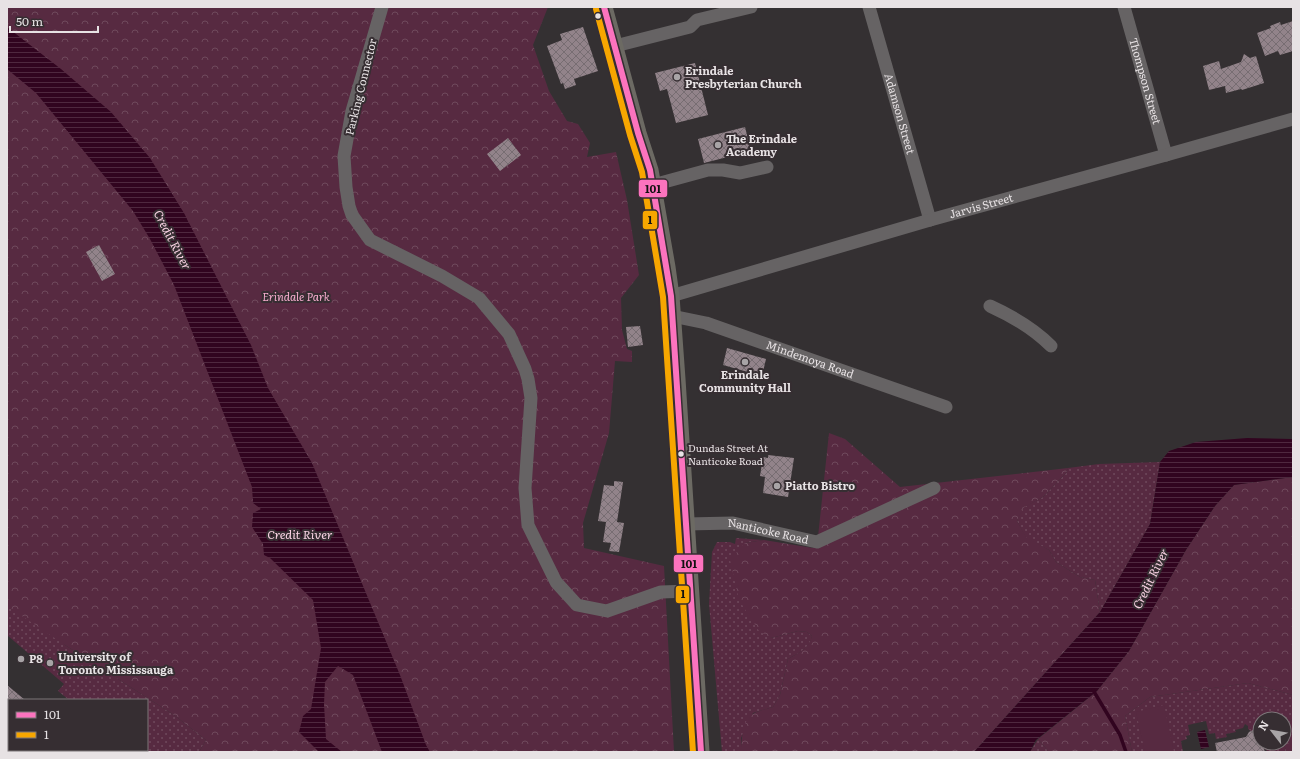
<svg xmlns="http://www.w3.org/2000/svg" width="1300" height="759" font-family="Literata,serif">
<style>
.grass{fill:url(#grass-dots)}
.forest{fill:url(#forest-crowns)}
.pitch{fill:#572a41}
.water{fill:url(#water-rules)}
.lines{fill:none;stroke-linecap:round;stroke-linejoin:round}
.stream{stroke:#31041f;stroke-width:3.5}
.building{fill:url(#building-cross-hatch)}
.minor{stroke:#666364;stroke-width:13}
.major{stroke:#6c6a63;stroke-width:17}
.bus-1-casing{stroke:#362e32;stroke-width:9}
.bus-2-casing{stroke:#362e32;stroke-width:9}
.bus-1{stroke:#fc73be;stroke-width:6}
.bus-2{stroke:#f7a600;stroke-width:6}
.bus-dot{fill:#e7e2e4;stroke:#362e32;stroke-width:1.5}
.poi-dot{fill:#a8a4a6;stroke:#362e32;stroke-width:1.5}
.labels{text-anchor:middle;stroke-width:4;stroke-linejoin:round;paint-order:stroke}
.bus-label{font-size:10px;fill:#e7e2e4;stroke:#362e32;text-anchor:start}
.poi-label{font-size:11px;font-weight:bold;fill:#e7e2e4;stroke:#362e32;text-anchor:start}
.street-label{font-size:11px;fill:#e7e2e4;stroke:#362e32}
.park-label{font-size:11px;font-style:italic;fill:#f7adcf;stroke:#362e32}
.water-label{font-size:12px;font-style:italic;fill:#fad3e4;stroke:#362e32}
.line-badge{stroke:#362e32;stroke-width:1.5}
.pale-badge-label{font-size:11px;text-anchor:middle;font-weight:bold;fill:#111}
</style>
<defs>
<pattern id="grass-dots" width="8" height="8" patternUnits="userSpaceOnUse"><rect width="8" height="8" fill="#572a41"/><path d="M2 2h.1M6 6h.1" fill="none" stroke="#6f495c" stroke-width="1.8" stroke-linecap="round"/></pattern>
<pattern id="forest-crowns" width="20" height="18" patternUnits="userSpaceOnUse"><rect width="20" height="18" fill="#572a41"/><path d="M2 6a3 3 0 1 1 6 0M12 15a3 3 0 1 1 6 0" fill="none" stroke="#6f495c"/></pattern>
<pattern id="water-rules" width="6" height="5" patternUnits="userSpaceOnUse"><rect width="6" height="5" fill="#31041f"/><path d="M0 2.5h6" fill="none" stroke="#4f283f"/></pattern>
<pattern id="building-cross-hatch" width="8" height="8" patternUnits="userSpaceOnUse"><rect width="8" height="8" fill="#92838a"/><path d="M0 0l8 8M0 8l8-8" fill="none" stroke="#776d72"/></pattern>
</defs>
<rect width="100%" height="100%" fill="#343032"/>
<path class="grass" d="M1160,462L1150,524L1100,612L1095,580L1080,577L1056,562L1049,550L1026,538L1017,521L1022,508L1043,497L1066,473L1068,468L1099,464Z
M736,538L764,540L745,543L771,638L798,631L807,632L812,636C810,649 798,653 788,659L780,695L773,707L753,713L741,738V752H722L709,604L712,552L717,542H730L735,544Z
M7,574L65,645L174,715L206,740L199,752H110V750H147V700H69L58,691L64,684L7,635Z
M1248,683L1293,695V719L1291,720L1284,735V719H1260V734L1256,730L1251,731L1248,729V726L1245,724L1243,728L1235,730L1236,732L1226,734L1227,737L1216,739L1215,733L1209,734L1206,721L1188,725L1190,735L1186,736L1187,739L1181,741L1183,752H1132L1125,716L1150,697Z
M1038,739L1049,752H1030Z
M1262,743H1283L1287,752H1268L1264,748Z"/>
<path class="forest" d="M7,7H548L533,45L549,91L567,121L578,124L590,143L587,157L616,152L627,200L639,275L621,298L622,330L627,349L632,351V362L615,361L609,433L583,523L584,548L664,566L674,752H199L206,740L174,715L65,645L7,606Z
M829,433L845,439L900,487L1068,468L1066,473L1043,497L1023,508L1017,521L1026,537L1049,550L1056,562L1080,577L1095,580L1100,612L974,752H741C741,743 743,722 750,716C755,711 766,709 773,707L780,695L788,659C798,653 809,649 812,636L807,632L798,631L771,638L759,631L739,600L730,560L745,543L764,540L813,548L818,537Z
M1293,477V695L1248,683L1150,697L1125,716L1132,752H1049L1038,739L1097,691L1129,651L1186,550L1215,506L1234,485Z
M1293,719V752H1287L1283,743H1284V735L1291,720Z"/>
<path class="pitch" d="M1164,705L1174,752H1145L1136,712Z"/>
<path class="water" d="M7,27L61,69L111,112L150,158L184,213L251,345L268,388L312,463L400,675L426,745L430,752H382L353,675L338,666L325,682L324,704L326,739L342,752H319L299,732L303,716L311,709L321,648L313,600L270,558L264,555L263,544L252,527L253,513L261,509L253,503L252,487L174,285L150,239L133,211L36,93L7,69Z
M1247,438L1293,439V477L1234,485L1215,506L1186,550L1129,651L1097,691L1036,740L1030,752H974L1100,612L1150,524L1160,462L1169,451L1196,442Z
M1205,730L1209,747L1201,749L1197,732Z"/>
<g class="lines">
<path class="stream" d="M1093,690L1120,735L1126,752"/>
</g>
<path class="building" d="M1293,21V51L1280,55L1278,51L1265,56L1257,33L1271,28L1270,26L1280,22L1281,25Z
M583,27L598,71L574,79L576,85L565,89L563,83L561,84L547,46L562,40L560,34Z
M1244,54L1250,58L1256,56L1264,83L1242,90L1241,89L1226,93L1225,86L1209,90L1203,66L1219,61L1221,69L1241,62Z
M695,63L708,115L676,123L667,89L660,91L655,73Z
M745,127L751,151L704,163L698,139Z
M508,138L521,155L500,171L487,154Z
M99,245L115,274L102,281L86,252Z
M640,326L643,345L628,347L626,327Z
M727,348L766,359L762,376L723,365Z
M768,455L794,458L788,497L763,493L765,477L760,476L763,457L768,458Z
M614,481L623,482L617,522L624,523L619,552L609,551L611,543L603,542L606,522L598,521L604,485L614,486Z
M7,685L25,700H7Z
M1253,730H1256L1260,734V743H1262L1265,752H1217L1215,743L1246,737L1249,732Z"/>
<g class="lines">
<g class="minor">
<path d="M382,7L352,111L344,156L346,187L349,206L352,215L370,240L442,276L479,298L509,334L525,369L528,379L531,398L525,488L528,525L556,582L577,605L607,611L661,592L690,591"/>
<path id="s1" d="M869,7L930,220"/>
<path id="s2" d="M1124,7L1166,155"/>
<path d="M615,46L690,27L697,20L751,7"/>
<path d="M653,185L708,170H723L740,173L767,167"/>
<path id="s3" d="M671,296L930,220L1166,155L1293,119"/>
<path d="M990,306C1012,316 1034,329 1051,346"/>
<path id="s4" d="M672,316L706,323L946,407"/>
<path id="s5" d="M686,524L733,523L817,542L934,488"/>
</g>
<path class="major" d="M604,7L638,133L650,170L667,267L671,296L677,379L701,752"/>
<g class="bus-1-casing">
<path id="bus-1" d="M604,7L638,133L650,170L671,296L701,752"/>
</g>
<g class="bus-2-casing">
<path id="bus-2" d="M596,9L630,135L642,172L663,297L693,752"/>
</g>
<use href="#bus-1" class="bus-1"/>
<use href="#bus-2" class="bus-2"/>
</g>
<g class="bus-dot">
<circle cx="598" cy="16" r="3.5"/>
<circle cx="681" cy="454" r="3.5"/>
</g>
<g class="poi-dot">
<circle cx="677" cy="77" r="4"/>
<circle cx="718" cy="145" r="4"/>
<circle cx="745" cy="362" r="4"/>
<circle cx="777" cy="486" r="4"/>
<circle cx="21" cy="659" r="4"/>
<circle cx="50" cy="663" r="4"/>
</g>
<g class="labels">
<g class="bus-label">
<text x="688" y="452">Dundas Street At<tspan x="688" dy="13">Nanticoke Road</tspan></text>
</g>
<g class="poi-label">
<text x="685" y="75">Erindale<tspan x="685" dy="13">Presbyterian Church</tspan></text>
<text x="726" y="143">The Erindale<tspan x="726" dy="13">Academy</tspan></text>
<text x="745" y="379" text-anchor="middle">Erindale<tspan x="745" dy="13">Community Hall</tspan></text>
<text x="785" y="490">Piatto Bistro</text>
<text x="58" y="661">University of<tspan x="58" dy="13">Toronto Mississauga</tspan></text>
<text x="29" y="663">P8</text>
</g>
<g class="street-label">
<text dy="4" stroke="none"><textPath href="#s2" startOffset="77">Thompson Street</textPath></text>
<text transform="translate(361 87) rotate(-76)" y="4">Parking Connector</text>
<text dy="4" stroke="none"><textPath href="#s1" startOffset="111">Adamson Street</textPath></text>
<text dy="4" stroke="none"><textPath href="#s3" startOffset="323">Jarvis Street</textPath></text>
<text dy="4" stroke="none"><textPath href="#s4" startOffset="145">Mindemoya Road</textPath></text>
<text dy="4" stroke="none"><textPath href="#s5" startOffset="83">Nanticoke Road</textPath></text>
</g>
<g class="park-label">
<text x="296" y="301">Erindale Park</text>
</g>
<g class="water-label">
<text transform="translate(172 240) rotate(62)" y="4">Credit River</text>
<text x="300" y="539">Credit River</text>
<text transform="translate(1151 579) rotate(-64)" y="4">Credit River</text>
</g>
</g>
<g class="line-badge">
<rect x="638" y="179" width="30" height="19" rx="4" fill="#fc73be"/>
<rect x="642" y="210" width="16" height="20" rx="4" fill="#f7a600"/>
<rect x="673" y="554" width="31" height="19" rx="4" fill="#fc73be"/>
<rect x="675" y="585" width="15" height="19" rx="4" fill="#f7a600"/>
</g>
<g class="pale-badge-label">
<text x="653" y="193">101</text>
<text x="650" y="224">1</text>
<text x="689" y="568">101</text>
<text x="683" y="598">1</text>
</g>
<rect width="1300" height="759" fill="none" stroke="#e7e2e4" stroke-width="16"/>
<rect x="8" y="699" width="140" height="52" fill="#362e32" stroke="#7d7679"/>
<rect x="16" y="712" width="20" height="6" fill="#fc73be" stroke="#7d7679"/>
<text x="44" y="719" font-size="12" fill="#e7e2e4">101</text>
<rect x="16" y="732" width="20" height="6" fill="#f7a600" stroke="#7d7679"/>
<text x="44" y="739" font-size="12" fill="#e7e2e4">1</text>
<g transform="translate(1272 731) rotate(301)"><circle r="19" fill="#362e32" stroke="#7d7679"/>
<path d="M0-3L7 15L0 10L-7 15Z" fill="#a8a4a6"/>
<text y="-6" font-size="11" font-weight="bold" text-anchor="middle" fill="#e7e2e4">N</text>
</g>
<path d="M10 26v6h88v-6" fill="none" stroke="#e7e2e4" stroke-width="2"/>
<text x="16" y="26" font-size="12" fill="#e7e2e4" stroke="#362e32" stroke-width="3" paint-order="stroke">50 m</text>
</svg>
